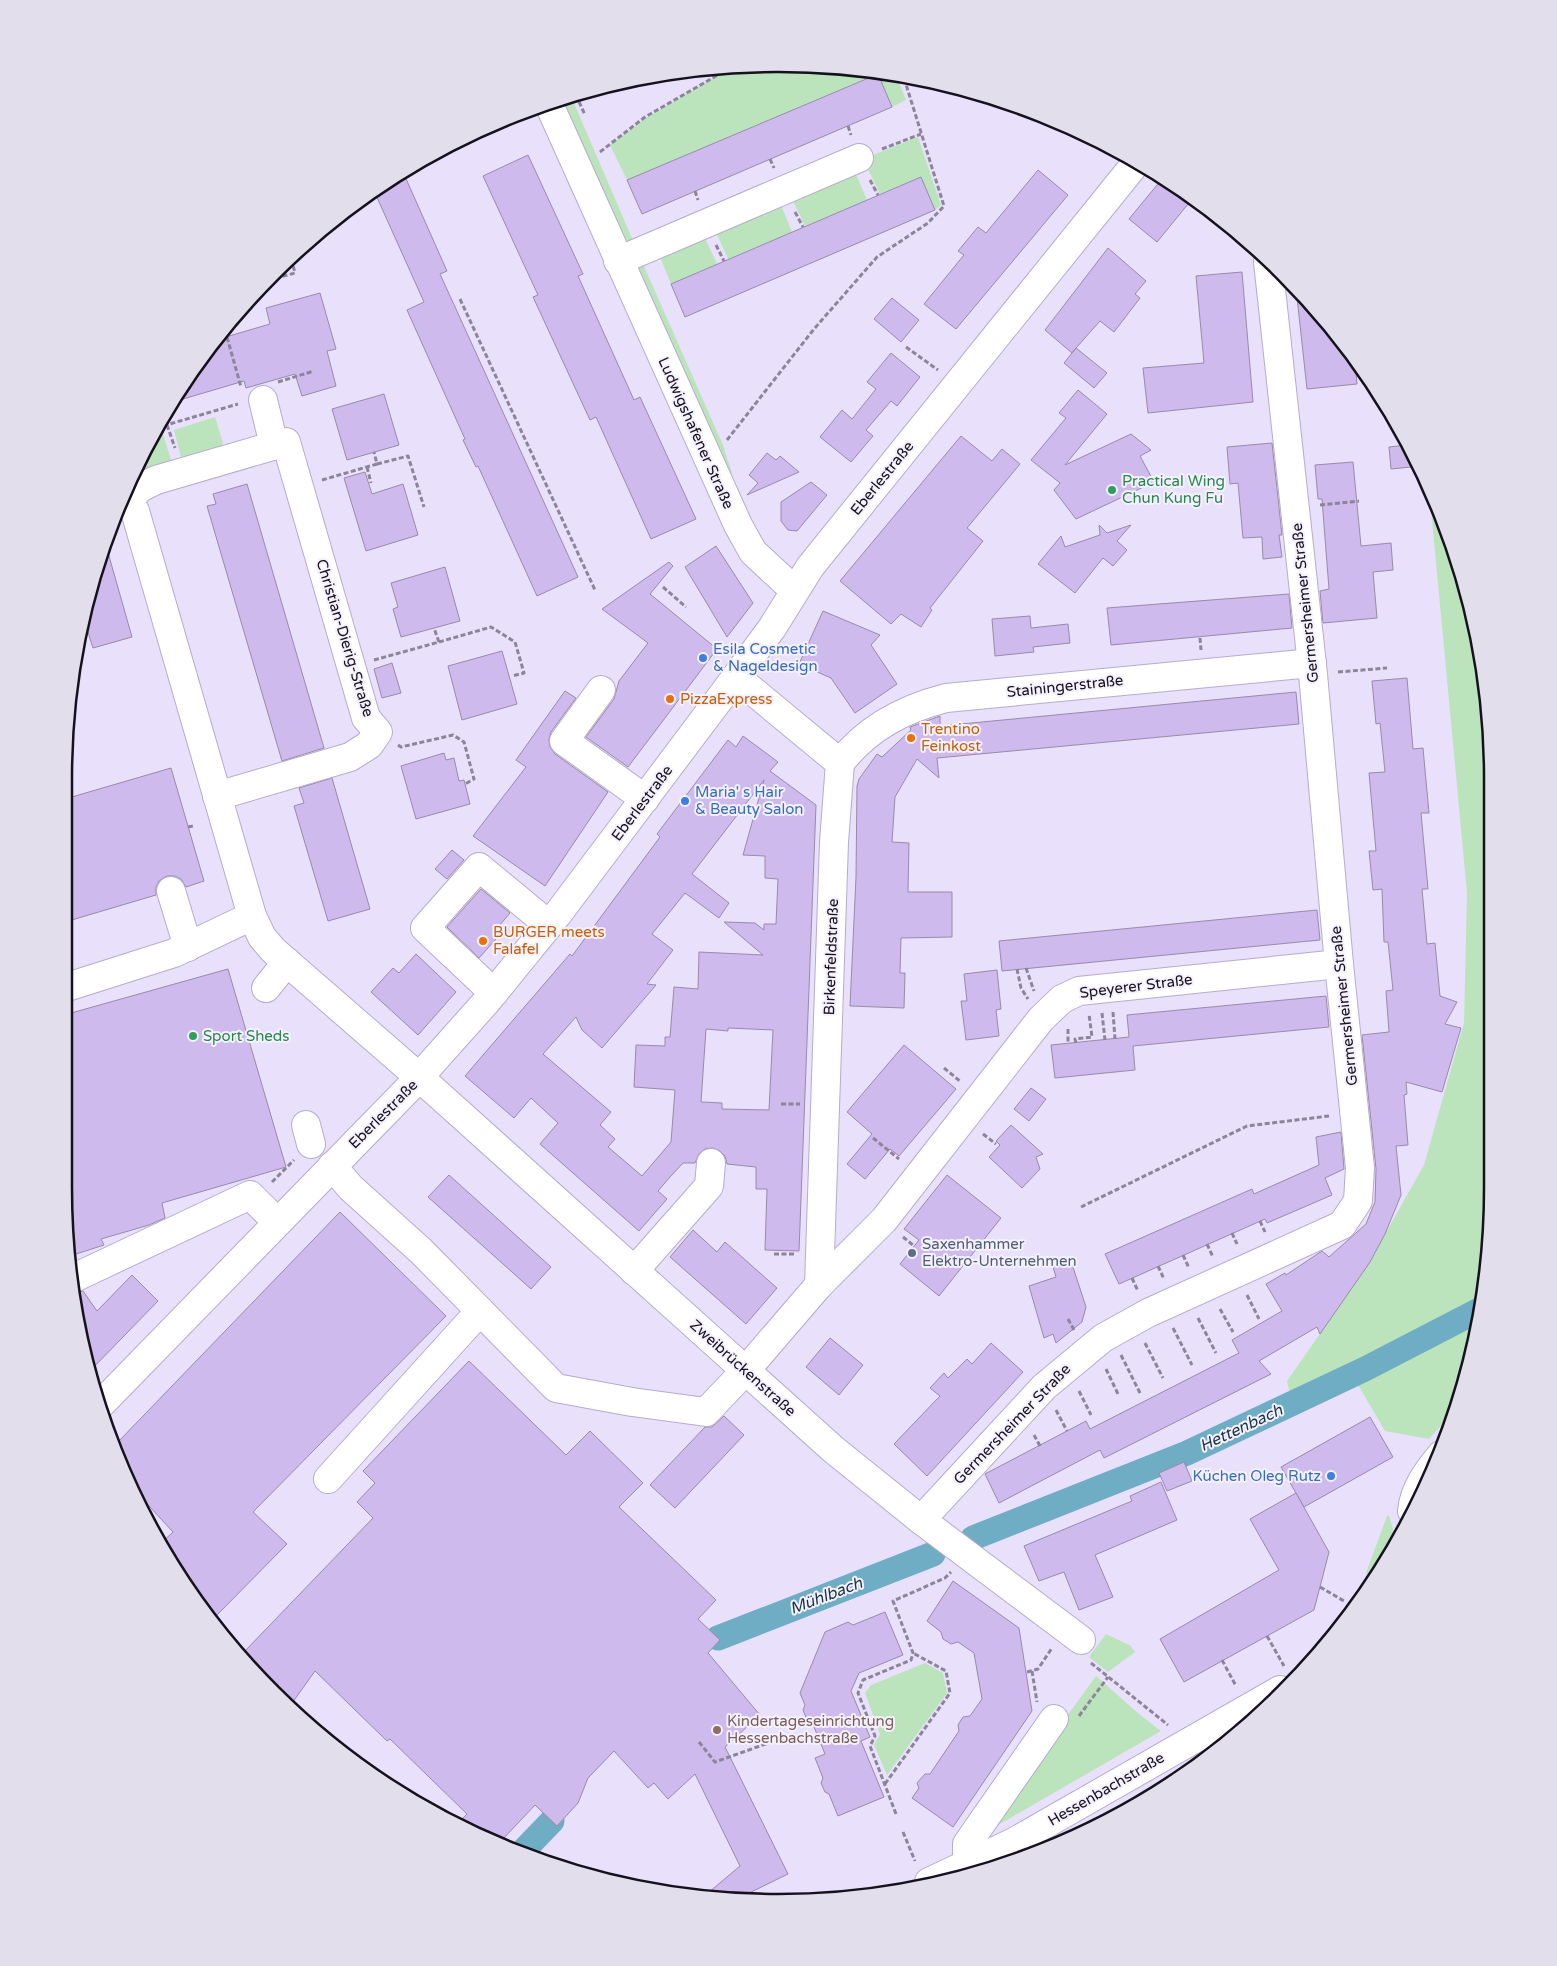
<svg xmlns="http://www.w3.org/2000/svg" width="1557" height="1966" viewBox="0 0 1557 1966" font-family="'Varela Round',sans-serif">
	<rect width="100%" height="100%" fill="#e9e0fc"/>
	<g fill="#bce4bc">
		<path d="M826,65l51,9 -250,106 -17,-35 36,-27 74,-44 16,-6z"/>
		<path d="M878,74l19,3 9,23 -14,7z"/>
		<path d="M571,96l63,147 -11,5 -66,-148z"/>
		<path d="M918,137l23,68 -6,5 -14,-33 -41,17 -17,-35z"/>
		<path d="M855,172l12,28 -62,26 -13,-27z"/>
		<path d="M781,205l11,27 -64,27 -12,-27z"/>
		<path d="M705,238l12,26 -46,20 -11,-27z"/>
		<path d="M643,264l80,181 9,28 -7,-4 -92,-202z"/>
		<path d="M215,417l8,26 -3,7 -38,11 -8,-31z"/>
		<path d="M162,431l10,32 -36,11 18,-41z"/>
		<path d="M1430,498l39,95 23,138 1,457 -13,139 -26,84 -25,28 -44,-8 -38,-65 -57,28 -3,-13 79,-113 58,-103 40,-142 3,-130z"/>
		<path d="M1389,1515l7,26 -23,44 -7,-12 21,-57z"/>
		<path d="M1106,1634l25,12 4,6 -27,20 -19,-15z"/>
		<path d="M925,1663l18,10 4,20 -60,82 -13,-30 6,-11 -15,-41 6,-8z"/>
		<path d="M1096,1676l43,38 22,17 -180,104z"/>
	</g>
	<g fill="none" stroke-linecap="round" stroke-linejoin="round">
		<g stroke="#6eadc3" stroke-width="25">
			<path d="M973,1538l214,-85 178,-84 116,-60"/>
			<path d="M718,1638l215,-84"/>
			<path d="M525,1849l27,-28"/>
		</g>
	</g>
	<g fill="#cebaec" stroke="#978aaa" fill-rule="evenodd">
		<path d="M878,74l14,33 -250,107 -15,-34z"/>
		<path d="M528,155l55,119 -5,2 56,124 6,-3 56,122 -45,20 -55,-122 -6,3 -57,-123 5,-2 -55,-119z"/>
		<path d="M1038,170l30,25 -112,134 -32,-25 40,-49 -6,-4 20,-24 8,6z"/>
		<path d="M403,172l44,99 -7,3 138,303 -41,19 -59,-130 -2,1 -13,-27 2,-1 -58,-129 17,-8 -49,-109z"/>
		<path d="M921,177l14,33 -250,107 -14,-33z"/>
		<path d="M1162,179l31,19 -36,44 -28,-23z"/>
		<path d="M1108,248l38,33 -11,13 5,4 -26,34 -14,-11 -24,27 31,25 -13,15 -30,-25 12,-15 -4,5 -27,-23z"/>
		<path d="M1242,272l11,130 -105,11 -5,-45 61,-5 -8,-87z"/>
		<path d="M1296,288l20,19 39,55 2,22 -50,5z"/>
		<path d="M320,293l16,56 -9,2 9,35 -34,10 -7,-22 -49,14 -2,-7 -71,21 46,-63 51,-15 -4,-16z"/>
		<path d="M892,298l27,22 -18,22 -27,-23z"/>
		<path d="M891,353l29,24 -23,29 -6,-5 -25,29 7,6 -22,26 -31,-25 22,-27 10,9 24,-30 -9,-7z"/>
		<path d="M1078,390l29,24 -42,51 66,-31 20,16 -11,6 14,26 -78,37 -22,-29 6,-7 -29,-23 35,-42 -7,-5z"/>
		<path d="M384,394l15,51 -52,15 -15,-51z"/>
		<path d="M961,436l31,25 10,-12 18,15 -53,64 16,13 -53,67 2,2 -11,17 -20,-13 -10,10 -51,-43z"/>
		<path d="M1272,443l10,92h-3l3,22 -19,2 -1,-22 -19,1 -5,-55 -8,1 -3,-37z"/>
		<path d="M1407,445l4,22 -20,2 -2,-22z"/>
		<path d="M767,453l9,7 4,-4 19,16 -52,23 11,-12 -9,-8z"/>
		<path d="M1353,462l8,84 30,-3 2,27 -20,2 4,46 -54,5 -3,-32 9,-2 -7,-90h-4l-3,-34z"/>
		<path d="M365,472l7,22 31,-10 15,51 -52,16 -22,-73z"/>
		<path d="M811,482l16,13 -30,36 -9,-1 -7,-9v-19z"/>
		<path d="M247,484l77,264 -42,13 -75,-255 9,-2 -3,-10z"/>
		<path d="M1099,525l8,8 24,-8 -14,16 10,9 -14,16 -10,-8 -28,35 -37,-29 23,-28 4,11 35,-12z"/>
		<path d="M105,542l27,95 -39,11 -7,-22z"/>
		<path d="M716,546l37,57 -26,34 -42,-70z"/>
		<path d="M669,562l4,4 -23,28 67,55 -89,118 -42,-30 28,-38 5,-18 29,-38 -46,-34z"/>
		<path d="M445,567l15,54 -59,16 -8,-28 5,-2 -7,-24z"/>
		<path d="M1289,594l3,34 -181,17 -4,-37z"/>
		<path d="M823,611l57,24 -9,10 26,39 -42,29 -24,-35 -32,-14z"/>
		<path d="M1030,616l1,12 37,-4 2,19 -37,4 1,5 -39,4 -3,-37z"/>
		<path d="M502,651l15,53 -55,16 -14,-54z"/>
		<path d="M392,663l9,30 -19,5 -8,-29z"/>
		<path d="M1407,678l6,71 10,-1 6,65h-8l7,76h-6l5,55 8,-1 5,53 17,6 -12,22 16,4 -19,64 -36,-10 1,12 -3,1 4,50 -12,1 5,49 -16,39 -15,28 -50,72 -3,-7 -58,34 12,13 -167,84 -4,-8 -101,53 -14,-29 101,-53 4,8 149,-76 -7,-13 50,-29 -16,-27 19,-11 1,2 36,-24 7,6 37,-33 9,-22 1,-33 -14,-134 27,-3 -3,-41 7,-1 -5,-48h-4l-2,-53 -9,1 -4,-39h7l-7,-78 16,-1 -5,-49 -4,1 -4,-43z"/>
		<path d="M565,691l11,7 -25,34 -2,7 1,8 5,7 53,38 -63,94 -72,-50 53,-69 -10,-7z"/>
		<path d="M1296,692l3,32 -362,34 2,20 -22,-19 -22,38 -3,45 17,1 -1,49h44v45l-51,1 -1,35h5l-1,35 -54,-2 6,-129 1,-91 2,-7 18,-25 5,3 29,-27 -1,-3 30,-11v10z"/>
		<path d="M743,736l35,26 -8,9 46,34 -17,446 -34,-1 2,-61h-11v-22l-29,-3 -2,-8 -5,-5 -7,-3 -8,1 -6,5 -4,9h-12l-13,14 -12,14 9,8 -28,32 -99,-87 18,-21 -27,-25 -17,20 -49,-42 105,-122 2,2 88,-119 -3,-3 71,-94 8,7zM764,780l-21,75 22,1v22l13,1 -2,45h-12v6l-9,-7 -31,-1 39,33 -64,-3 -1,37 -24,-2 -4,50h-5v9l-29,-1 -2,42 41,3 -4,52 -29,34 -34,-29 7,-8 -15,-14 11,-13 -68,-58 33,-37 6,13 20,18 54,-63 -9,-1 26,-34 -21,-16 33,-41 34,25 10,-15 -37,-29zM728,1028l45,2 -4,80 -47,-1v-6l-21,-1 5,-73 22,2z"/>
		<path d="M444,753l2,7 8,-2 5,23 5,-1 6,24 -54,15 -15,-53z"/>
		<path d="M171,768l33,113 -18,6 -5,-8 -6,-3h-8l-8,5 -3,6v8l-91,27v-123z"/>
		<path d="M332,778l38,131 -42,12 -34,-115 10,-3 -5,-15z"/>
		<path d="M452,850l12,10 -17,19 -12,-10z"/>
		<path d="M481,889l29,24 -11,13 5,4 -25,28 -32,-31z"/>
		<path d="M1317,910l3,30 -318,31 -3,-30z"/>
		<path d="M416,954l40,38 -38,43 -47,-43 22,-24 6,5z"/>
		<path d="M228,969l58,198 -124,36 3,15 -16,7 -48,14 3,6 -31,10 -9,-67v-173z"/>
		<path d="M997,970l4,39 -5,1 3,26 -33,4 -5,-39h6l-3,-27z"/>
		<path d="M1326,996l3,31 -196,19 2,24 -80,8 -4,-33 78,-8 -2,-22z"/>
		<path d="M904,1045l52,44 -57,67 -9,-7 -25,30 -18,-15 25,-30 -25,-22z"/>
		<path d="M1031,1088l15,11 -17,22 -15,-12z"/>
		<path d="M1011,1125l32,29 -7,3 4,12 -18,19 -33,-31 11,-12 -4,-4z"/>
		<path d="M1341,1132l3,37 -19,9 7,17 -65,28 -2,-4 -146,65 -14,-30 147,-65 2,5 65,-29 -3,-28z"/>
		<path d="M449,1175l102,92 -20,22 -103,-92z"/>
		<path d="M947,1175l54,43 -62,78 -39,-32 19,-24 -15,-11z"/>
		<path d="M340,1212l106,104 -193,196 34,32 -72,73 -56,-72 14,-13 -35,-38 -21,-51z"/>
		<path d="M693,1230l24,22 8,-10 52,46 -31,36 -76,-67z"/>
		<path d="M1071,1261l15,46 -4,15 -26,21 -3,-9 -9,4 -15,-52 27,-9 -3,-10z"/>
		<path d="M132,1275l26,26 -70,72 -10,-81 5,-1 14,20z"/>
		<path d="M830,1338l33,27 -24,30 -33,-28z"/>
		<path d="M991,1343l32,29 -96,104 -33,-32 46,-48 -10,-8 14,-15 4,5 19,-19 5,5z"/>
		<path d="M469,1361l97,94 24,-24 53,52 -24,24 97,93 -18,19 22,21 -12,13 52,62 -35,32 63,127 -47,23 -33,-4 32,-27 -45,-92 -27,25 -14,-16 -6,5 -34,-37 -26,27 -10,25 -21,23 -22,-21 -33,35 -43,-18 8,-8 -77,-75 -3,2 -72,-70 -25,35 -17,-13 -30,-40 130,-135 -16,-16 18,-19 -12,-12z"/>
		<path d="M724,1416l20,19 -69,73 -25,-23 55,-58h7z"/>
		<path d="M1370,1417l23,40 -89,50 -23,-40z"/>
		<path d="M1184,1462l8,19 -25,10 -8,-18z"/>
		<path d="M1161,1482l16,38 -82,35 18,42 -34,13 -15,-38 -25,9 -15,-35 108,-45 -2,-5z"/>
		<path d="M1296,1493l33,59 -15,58 -130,72 -24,-43 119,-69 -29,-51z"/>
		<path d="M953,1581l66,47 13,83 -79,116 -41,-29 7,-10 -2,-5 8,-9h5l29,-43 -1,-6 5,-8 7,-1 12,-17 -8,-46 -16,-11 -7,2 -8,-5 -2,-7 -14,-11z"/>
		<path d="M885,1612l18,43 -44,18 -8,18 19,46 -9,4 23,56 -46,19 -9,-22 -4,-2 -4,-9 2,-5 -8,-20 10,-4 -13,-32 -5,-2 -4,-10 2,-5 -5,-12 25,-61 23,-10 5,3z"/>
	</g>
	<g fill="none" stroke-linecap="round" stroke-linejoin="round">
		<defs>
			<g id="minor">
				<path d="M548,102l190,423 15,27 41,38"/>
				<path d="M618,261l241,-103"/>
				<path d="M263,400l11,45"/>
				<path d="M123,502h4l8,9 117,405 10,21 11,13 146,127 415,373 87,70 160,120"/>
				<path d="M127,502l13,-14 16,-8 130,-38 80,276 12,14 -9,13 -19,12 -133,39"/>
				<path d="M736,677l104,86 -6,79 -15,443"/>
				<path d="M601,690l-37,51 81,58"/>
				<path d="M840,763c27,-35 63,-54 106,-65l366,-35"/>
				<path d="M171,891l17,56"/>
				<path d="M64,988l110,-35 78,-37"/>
				<path d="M266,988l21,-26"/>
				<path d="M494,993l-69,-65 54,-61 70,58"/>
				<path d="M306,1125l5,19"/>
				<path d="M332,1166l19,22 70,63 135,137 76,14 74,10 40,-42 73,-85 65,-65 157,-201 21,-20 17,-8 260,-27"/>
				<path d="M634,1271l75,-85 2,-23"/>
				<path d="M76,1277l174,-82 27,27"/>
				<path d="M101,1404l311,-319 75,-84 70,-86 167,-222 48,-65 38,-61 326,-404"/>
				<path d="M328,1479l152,-168"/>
				<path d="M1412,1511c2,-22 15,-39 29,-56"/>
				<path d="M921,1520l123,-133 59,-49 45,-25 194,-88 16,-24 2,-33 -21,-204 -26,-290 -45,-412"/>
				<path d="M967,1865v-21l87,-125"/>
				<path d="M929,1882l85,-40 266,-152"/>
			</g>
		</defs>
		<use href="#minor" stroke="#b7abcc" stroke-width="30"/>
		<g stroke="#8c859a" stroke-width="3" stroke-dasharray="5 2.5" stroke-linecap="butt">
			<path d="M576,95l9,20"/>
			<path d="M848,126l3,9"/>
			<path d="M882,149l39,-15"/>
			<path d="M600,152l45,-35 85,-49"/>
			<path d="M770,159l4,9"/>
			<path d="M870,180l8,15"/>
			<path d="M695,191l3,9"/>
			<path d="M795,212l8,15"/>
			<path d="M716,245l8,16"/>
			<path d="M268,280l27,-7 -4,-15"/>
			<path d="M460,299l135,291"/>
			<path d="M225,330l16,57"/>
			<path d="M906,347l32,23"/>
			<path d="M278,382l36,-11"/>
			<path d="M167,425l8,23"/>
			<path d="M156,428l82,-24"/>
			<path d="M727,440l87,-111 63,-72 51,-34 16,-17 -40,-128"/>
			<path d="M377,464l31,-8 16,51"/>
			<path d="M367,467l4,16"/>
			<path d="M322,480l55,-16 -3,-12"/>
			<path d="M1320,505l39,-4"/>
			<path d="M663,587l23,20"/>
			<path d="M1200,638l1,12"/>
			<path d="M439,642l52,-15 24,15 9,31 -12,3"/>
			<path d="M374,660l65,-18 -5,-14"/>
			<path d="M1338,672l49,-4"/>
			<path d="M398,745l3,2 52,-12 11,7 10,37 -9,5"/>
			<path d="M188,827l5,-1"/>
			<path d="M1026,968l8,23"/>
			<path d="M1017,969l4,19 7,11"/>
			<path d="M1113,1012l2,27"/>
			<path d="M1102,1013l3,27"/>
			<path d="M1068,1029v14"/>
			<path d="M1076,1043l-1,-4 17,-2 -3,-23"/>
			<path d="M944,1068l17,14"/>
			<path d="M781,1104h19"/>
			<path d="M983,1134l13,10"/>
			<path d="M873,1138l26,21"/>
			<path d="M272,1182l22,-22"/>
			<path d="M1081,1207l166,-81 82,-10"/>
			<path d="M1260,1221l5,11"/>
			<path d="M1232,1233l5,11"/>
			<path d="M903,1237l11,9"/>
			<path d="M1207,1244l6,13"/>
			<path d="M774,1254h22"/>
			<path d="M1183,1255l6,13"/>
			<path d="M1158,1266l6,13"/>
			<path d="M1132,1278l6,13"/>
			<path d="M1247,1295l12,24"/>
			<path d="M1220,1309l13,23"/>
			<path d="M1198,1318l18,35"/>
			<path d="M1068,1319l6,11"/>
			<path d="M1173,1328l19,37"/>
			<path d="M1145,1343l18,35"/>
			<path d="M1121,1355l19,38"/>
			<path d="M1106,1369l13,27"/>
			<path d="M1079,1391l12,24"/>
			<path d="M1056,1410l11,21"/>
			<path d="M1034,1435l6,11"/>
			<path d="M1320,1587l24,14"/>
			<path d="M1267,1636l17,30"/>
			<path d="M1222,1660l14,26"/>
			<path d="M1091,1663l77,62"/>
			<path d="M1032,1671l5,31"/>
			<path d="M1027,1672l11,-3 14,-21"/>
			<path d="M1079,1716l29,-39"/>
			<path d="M699,1742l16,20 59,-21"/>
			<path d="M885,1784l65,-91 -4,-22 -33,-18"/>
			<path d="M896,1814l-26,-68 5,-10 -17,-43 5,-13 48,-20 2,-7 -20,-52 52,-23 6,-6"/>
			<path d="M903,1832l12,29"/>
		</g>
		<use href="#minor" stroke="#fff" stroke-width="28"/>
	</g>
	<g fill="#2e9e5b" stroke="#f5f0fe" stroke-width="2">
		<circle cx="1112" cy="490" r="5"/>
		<circle cx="193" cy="1036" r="5"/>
	</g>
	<g fill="#3f7fe0" stroke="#f5f0fe" stroke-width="2">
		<circle cx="703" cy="658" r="5"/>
		<circle cx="685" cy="801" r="5"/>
		<circle cx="1331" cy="1476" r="5"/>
	</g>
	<g fill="#e8710a" stroke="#f5f0fe" stroke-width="2">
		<circle cx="670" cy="699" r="5"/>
		<circle cx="911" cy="738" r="5"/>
		<circle cx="483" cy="941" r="5"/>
	</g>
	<circle fill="#5c6f8a" stroke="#f5f0fe" stroke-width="2" cx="912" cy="1253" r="5"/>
	<circle fill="#8d6e63" stroke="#f5f0fe" stroke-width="2" cx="717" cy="1730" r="5"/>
	<g text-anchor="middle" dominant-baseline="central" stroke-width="4" stroke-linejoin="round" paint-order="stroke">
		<g font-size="15" fill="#15111d" stroke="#f5f0fe">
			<text transform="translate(696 433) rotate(66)">Ludwigshafener Straße</text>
			<text transform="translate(882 478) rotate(-51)">Eberlestraße</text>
			<text transform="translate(1305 603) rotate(-96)">Germersheimer Straße</text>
			<text transform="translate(345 638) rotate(73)">Christian-Dierig-Straße</text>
			<text transform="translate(1065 686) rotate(-6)">Stainingerstraße</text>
			<text transform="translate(642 803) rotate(-53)">Eberlestraße</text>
			<text transform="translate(831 957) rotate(-88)">Birkenfeldstraße</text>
			<text transform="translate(1136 986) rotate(-7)">Speyerer Straße</text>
			<text transform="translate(1344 1006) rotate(-96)">Germersheimer Straße</text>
			<text transform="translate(383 1114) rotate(-45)">Eberlestraße</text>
			<text transform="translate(743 1368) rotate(42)">Zweibrückenstraße</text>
			<text transform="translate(1012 1424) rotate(-46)">Germersheimer Straße</text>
			<text transform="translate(1106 1789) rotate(-30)">Hessenbachstraße</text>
		</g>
		<g font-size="15" fill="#27864d" stroke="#f5f0fe" text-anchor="start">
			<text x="1122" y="481">Practical Wing<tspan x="1122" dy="17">Chun Kung Fu</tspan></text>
			<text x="203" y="1036">Sport Sheds</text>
		</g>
		<g font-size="15" fill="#366cbe" stroke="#f5f0fe" text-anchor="start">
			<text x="713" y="649">Esila Cosmetic<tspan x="713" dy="17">&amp; Nageldesign</tspan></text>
			<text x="695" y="792">Maria' s Hair<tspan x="695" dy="17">&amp; Beauty Salon</tspan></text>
			<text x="1321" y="1476" text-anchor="end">Küchen Oleg Rutz</text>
		</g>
		<g font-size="15" fill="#c56008" stroke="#f5f0fe" text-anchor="start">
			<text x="680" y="699">PizzaExpress</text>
			<text x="921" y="729">Trentino<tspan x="921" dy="17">Feinkost</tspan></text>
			<text x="493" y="932">BURGER meets<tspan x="493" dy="17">Falafel</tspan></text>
		</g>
		<g font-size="15" fill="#4e5e75" stroke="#f5f0fe" text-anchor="start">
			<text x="922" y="1244">Saxenhammer<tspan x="922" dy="17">Elektro-Unternehmen</tspan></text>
		</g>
		<g font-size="15" fill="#785e54" stroke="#f5f0fe" text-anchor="start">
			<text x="727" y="1721">Kindertageseinrichtung<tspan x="727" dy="17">Hessenbachstraße</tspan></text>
		</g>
		<g font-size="16" font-style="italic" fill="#15343f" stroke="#f5f0fe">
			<text transform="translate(1241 1428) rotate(-25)">Hettenbach</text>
			<text transform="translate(826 1596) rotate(-21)">Mühlbach</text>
		</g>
	</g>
	<path d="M0 0H1557V1966H0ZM778 72H778A706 706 0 0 1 1484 778V1188A706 706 0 0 1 778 1894H778A706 706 0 0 1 72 1188V778A706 706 0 0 1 778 72Z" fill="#e3deec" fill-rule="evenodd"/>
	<path fill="none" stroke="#15111d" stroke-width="2.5" d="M778 72H778A706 706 0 0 1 1484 778V1188A706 706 0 0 1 778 1894H778A706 706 0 0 1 72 1188V778A706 706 0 0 1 778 72Z"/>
</svg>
